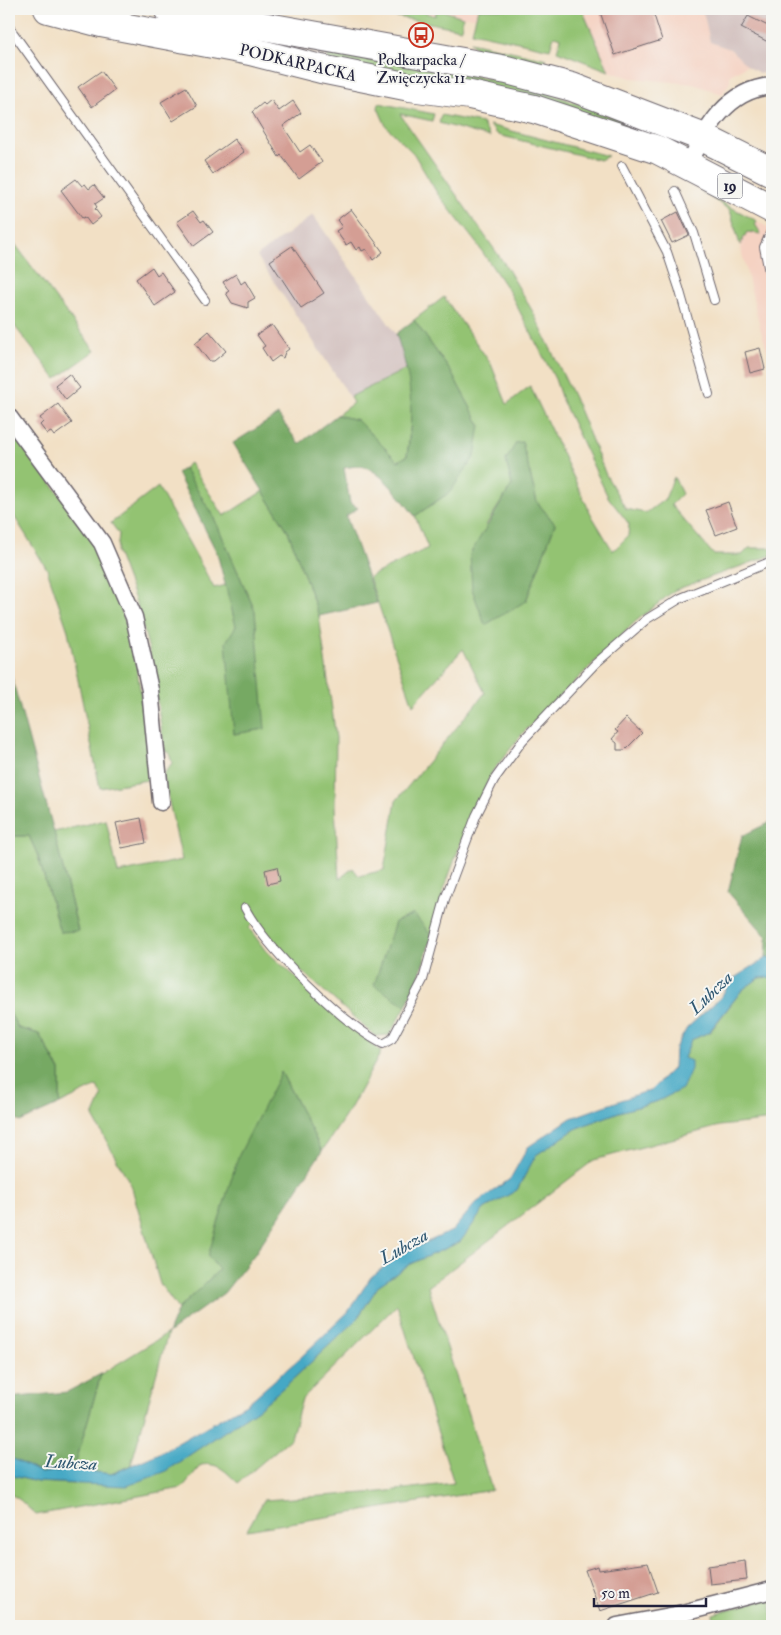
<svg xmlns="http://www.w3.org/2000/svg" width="781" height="1635" viewBox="0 0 781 1635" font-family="'IM FELL Double Pica',serif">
	<rect width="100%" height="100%" fill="#f6f6f2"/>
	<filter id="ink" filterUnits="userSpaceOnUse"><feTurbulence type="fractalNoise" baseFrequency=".02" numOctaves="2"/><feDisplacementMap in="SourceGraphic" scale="10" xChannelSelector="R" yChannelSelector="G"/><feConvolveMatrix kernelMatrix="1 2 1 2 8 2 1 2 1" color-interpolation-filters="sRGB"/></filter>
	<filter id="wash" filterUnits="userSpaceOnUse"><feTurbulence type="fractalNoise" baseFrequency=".0096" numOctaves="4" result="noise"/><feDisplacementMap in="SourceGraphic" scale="20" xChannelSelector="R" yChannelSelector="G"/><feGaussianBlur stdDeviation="1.12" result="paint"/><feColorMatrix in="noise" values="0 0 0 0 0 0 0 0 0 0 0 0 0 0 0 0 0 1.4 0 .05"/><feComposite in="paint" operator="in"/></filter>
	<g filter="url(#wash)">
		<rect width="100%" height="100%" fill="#f2e0c5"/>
		<g fill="#f5d2c2">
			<path d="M415,9h63l-3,8h-12l-19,-6 -8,5z"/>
			<path d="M582,9h118l4,6 6,27 20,7 18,16 -18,10v7l-8,12 -29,-10 -62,-6 -22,-7z"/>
			<path d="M757,221l15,9v135l-11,-34 -21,-86 7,-13h14l-5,-6z"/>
		</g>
		<g fill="#d1bfbd">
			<path d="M700,9h72v65l-13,-1 -10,-6 -19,-18 -20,-7 -6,-27z"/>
			<path d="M313,215l83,119 12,34 -58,29 -93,-141z"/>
		</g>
		<g fill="#93c372" stroke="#5a7256" fill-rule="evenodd">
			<path d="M304,9h111l20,7 1,-5h8l19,6 -2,12 -84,-16h-49z"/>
			<path d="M478,9h104l27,62 -52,-20 4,-13 -7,-2 -4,13 -78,-17z"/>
			<path d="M470,42l77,17 -9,4 -63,-14z"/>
			<path d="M329,47l207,41 140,53 -2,3 -347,-82z"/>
			<path d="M379,103l55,11 -2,7 -32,-7 106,152 27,46 44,92 29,71 20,34 20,4 19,-14 9,-22 8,17 -11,11 43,50h28l7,-7h23v7l-97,35 -40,32 -112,111 -31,39 -26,57 -22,60 -12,47 -26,70 -17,29 -14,1 -93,-82 -26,-33 -7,7 16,22 116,102 -31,57 -28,42 -41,-79 -62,198 -41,39 -18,-25 -29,-99 -38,-68 9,-21 -5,-10 -37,18v-34l-21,-36 -21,-6 -9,-17v-175h20l9,20 22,76 18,-2 -24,-98 52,-12 12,53 64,-13 -19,-85 9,-12 -3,-10 -4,-2 -16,-101 -12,-45 -20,-53 2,-18 -8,-11 47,-36 56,101 12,-3 10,41 -2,108 30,-5 -9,-118 -41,-93 -30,-50 6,-5 34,53 39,-25 25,40 31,85 17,122 -1,68 4,73 14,-11 6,8 25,-6 12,-69 89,-108 -22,-44 -50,56 -44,-128 59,-29 -13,-32 35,-24 30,-67 -29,-53 -37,-52 30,-23 47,67 16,40 23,-18 62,130 21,35 15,-15 1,-12 -21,-27 -46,-97 -7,-21 -45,-86 -33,-49 -40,-51 -23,-39 -28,-28 -8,-18zM522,442l15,60 18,22 -29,77 -40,-76 26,-40 -6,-25z"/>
			<path d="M441,115l41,8 8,14 -51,-14z"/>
			<path d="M489,125l119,31 -8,4 -102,-25z"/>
			<path d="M702,192l55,29 -2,3 6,10 -14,-2 -7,13 -10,-35z"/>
			<path d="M9,236l86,115 -39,28 -47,-60z"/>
			<path d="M408,368l4,45 -5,43 -9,5 -41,-41 -20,-5 16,-12 -3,-6z"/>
			<path d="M9,428l83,109 41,104 20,138 -53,9 -32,-157 -21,-62 -38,-61z"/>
			<path d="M772,977v143l-52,6 -126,34 -166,127 64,203 -245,40 17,-30 116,-8 74,-9 -57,-178 -95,94 -11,39 -53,45c-12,-11 -19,-21 -37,-18l-19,23 -146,27 -16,-15 -11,-7v-18l28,7 36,2 91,-12 94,-63 34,-29 65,-61 22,-34 31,-21 50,-22 24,-33 33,-19 19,-35 41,-27 42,-16 39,-11 26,-43 7,-18 19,-8 32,-42 17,-12z"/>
			<path d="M168,1333l-37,132 -20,9 -37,-5 27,-95z"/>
			<path d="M772,1597v29h-56l-3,-12z"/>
		</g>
		<g fill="#76a964" stroke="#4c6650">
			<path d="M414,320l37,52 29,53 -5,31 -25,36 -35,24c-12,-15 -35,-48 -55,-50 -5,0 -11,1 -16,2l6,35 8,5 -12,8 31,87 -58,13 -31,-85 -55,-88 45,-28 21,29 38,-29 20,5 41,41 9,-5c7,-48 5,-76 -11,-122z"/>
			<path d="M522,442l15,60 18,22 -29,77 -41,24 -13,-36 -2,-35 42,-69 -6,-25 10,-17z"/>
			<path d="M184,468l30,50 41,93 10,118 -31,5 -8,-92 10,-16 -19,-73 -40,-80z"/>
			<path d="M9,667l45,165 24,99 -18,1 -22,-76 -9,-20h-20z"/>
			<path d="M772,821v138l-6,-1 1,-21 -39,-45 14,-56z"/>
			<path d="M414,914l18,22 -14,44 -12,26 -32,-21 21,-63z"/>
			<path d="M9,1011l9,17 21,6 21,37v33l-40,18 -11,-8z"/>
			<path d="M281,1072l41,79 -68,104 -30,38 -56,40 10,-24 41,-39 -11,-14 30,-99z"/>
			<path d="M101,1374l-27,95 -33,4 -32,-16v-59l58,-6z"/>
		</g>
		<path fill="#45a8c5" stroke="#346580" d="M766,958l6,1v18l-13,1 -17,12 -33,42 -18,8 -7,18 7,3v8l-9,20 -24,12 -39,11 -42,16 -41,27 -19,35 -33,19 -24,33 -50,22 -31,21 -22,34 -65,61 -34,29 -94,63 -37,14 -90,-4 -28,-7v-18l32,16 33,-4 37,5 51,-22 35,-20 51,-29 53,-46 47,-45 23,-35 31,-24 50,-22 24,-28 34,-24 18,-32 43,-29 81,-29 22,-22 1,-18 12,-21 34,-31 10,-17z"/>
		<g id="blocks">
			<g fill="#d49e94">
				<path d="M599,9h53l10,31 -47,15z"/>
				<path d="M748,16l24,12v16l-31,-16z"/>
				<path d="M101,71l14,19 -23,17 -14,-20z"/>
				<path d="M186,87l11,19 -24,15 -12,-19z"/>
				<path d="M271,100l8,11 14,-10 8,12 -18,13 17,26 10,-7 12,17 -23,17 -18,-24 -2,2 -27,-45 11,-9 2,2z"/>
				<path d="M234,139l10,13 -31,22 -9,-13z"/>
				<path d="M76,179l6,7 3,-2 4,5 5,-4 10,13 -9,6 2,3 -2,2 6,8 -10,8 -6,-8 -3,1 -21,-28z"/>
				<path d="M351,209l32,43 -10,8 -7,-11 -4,2 -2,-4 -4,3 -5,-8 -5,3 -10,-14 6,-4 -5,-7z"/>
				<path d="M193,211l8,11 3,-2 9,12 -19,14 -17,-24z"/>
				<path d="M678,212l11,23 -17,8 -11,-22z"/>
				<path d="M292,246l32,47 -23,15 -31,-47z"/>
				<path d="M152,267l5,8 4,-3 14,20 -20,14 -19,-27z"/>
				<path d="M236,274l5,10 4,-3 3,5 7,12 -7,4v6l-16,-5 -6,-10 3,-2 -6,-9z"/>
				<path d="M272,325l17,24 -4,3 -2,6 -4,-2 -8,6 -9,-14 3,-2 -8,-11z"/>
				<path d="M209,331l17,20 -12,10h-5l-14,-18z"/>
				<path d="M760,348l5,21 -15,4 -5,-21z"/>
				<path d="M69,374l11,14 -14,12 -11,-15z"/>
				<path d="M58,404l14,19 -18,13 -3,-4 -4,2 -7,-9 3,-3 -3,-4z"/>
				<path d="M728,502l9,25 -21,8 -10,-25z"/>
				<path d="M626,718l16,15 -17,17h-8v-7l-5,-4 6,-7 -3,-2z"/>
				<path d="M141,818l5,25 -24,5 -6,-25z"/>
				<path d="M277,867l3,14 -12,3 -3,-14z"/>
				<path d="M745,1561l2,19 -37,4 -2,-18z"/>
				<path d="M648,1563l10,29 -58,19 -15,-41 13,-4 1,4z"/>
			</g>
		</g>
	</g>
	<g filter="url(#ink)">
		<use href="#blocks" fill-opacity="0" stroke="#6b646b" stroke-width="1"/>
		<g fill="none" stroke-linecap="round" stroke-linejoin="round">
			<defs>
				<g id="service">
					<path d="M9,27l196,273"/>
					<path d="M622,166l45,86 12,36 30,106"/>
					<path d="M675,191l19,42 20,67"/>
					<path d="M772,229l-8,18 8,40"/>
					<path d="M245,908c21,40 98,116 138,136l9,-5 31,-59 22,-81 31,-83 18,-36 29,-40 72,-76 52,-45 34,-21 91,-37"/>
				</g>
				<g id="minor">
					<path d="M689,164c17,-36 39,-75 83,-78"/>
					<path d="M9,417l93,126 32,74 16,73 11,112"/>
					<path d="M617,1626l58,-11 97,-25"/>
				</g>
				<g id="trunk">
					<path d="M48,9l53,14 149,28 71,18 89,18 60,8 64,14 124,41 114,59"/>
					<path d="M168,9l339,61 65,17 130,50 70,35"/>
				</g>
			</defs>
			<use href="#service" stroke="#6b646b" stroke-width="10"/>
			<use href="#minor" stroke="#6b646b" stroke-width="19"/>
			<use href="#trunk" stroke="#6b646b" stroke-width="30"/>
			<use href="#service" stroke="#fff" stroke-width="8"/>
			<use href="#minor" stroke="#fff" stroke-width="16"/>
			<use href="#trunk" stroke="#fff" stroke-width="28"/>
		</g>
	</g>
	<defs>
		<symbol id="bus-ring" viewBox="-11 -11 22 22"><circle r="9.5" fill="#f6f6f2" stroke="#c8321e" stroke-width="1.5"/><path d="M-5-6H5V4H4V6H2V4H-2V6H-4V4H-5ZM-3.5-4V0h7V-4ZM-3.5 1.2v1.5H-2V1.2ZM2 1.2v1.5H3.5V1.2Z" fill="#c8321e"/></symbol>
	</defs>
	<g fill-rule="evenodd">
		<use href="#bus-ring" x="407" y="21" width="28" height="28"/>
	</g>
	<g text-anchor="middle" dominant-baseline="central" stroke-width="4" stroke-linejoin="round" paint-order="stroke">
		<rect fill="#f6f6f2" stroke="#626272" stroke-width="1" x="717.5" y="173.5" width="25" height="25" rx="4"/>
		<g font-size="15" font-weight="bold" fill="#22223b">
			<text x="730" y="186">19</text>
		</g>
		<g font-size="16" fill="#22223b" stroke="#f6f6f2">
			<text x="421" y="60">Podkarpacka /<tspan x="421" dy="18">Zwięczycka 11</tspan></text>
		</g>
		<g font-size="16" fill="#22223b" stroke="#f6f6f2">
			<text transform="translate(298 63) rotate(13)">PODKARPACKA</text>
		</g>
		<g font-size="18" font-style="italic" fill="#305872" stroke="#f6f6f2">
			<text transform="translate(711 993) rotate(-44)">Lubcza</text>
			<text transform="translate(404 1247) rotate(-30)">Lubcza</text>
			<text transform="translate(71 1463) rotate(3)">Lubcza</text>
		</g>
	</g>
	<rect width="781" height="1635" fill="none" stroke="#f6f6f2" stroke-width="30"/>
	<path d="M594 1598v8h112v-8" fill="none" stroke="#22223b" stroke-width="2.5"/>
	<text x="601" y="1598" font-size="15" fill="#22223b" stroke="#f6f6f2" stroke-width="4" paint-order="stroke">50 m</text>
</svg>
